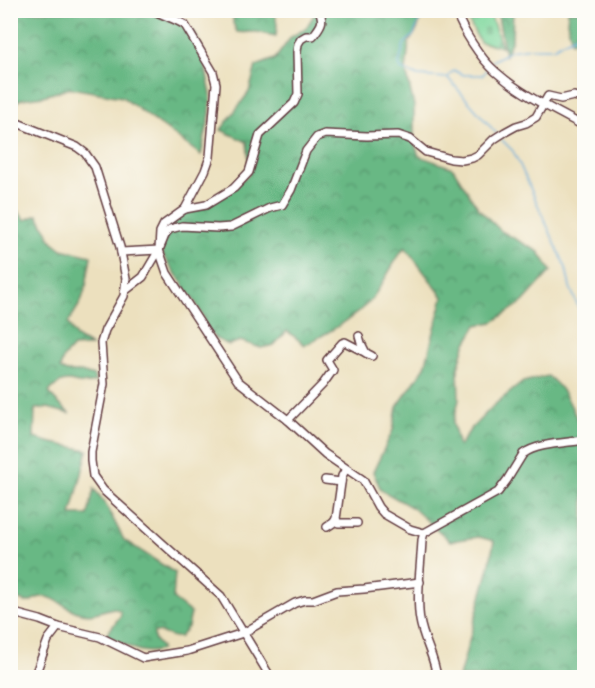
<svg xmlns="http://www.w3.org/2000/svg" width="595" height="688" viewBox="0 0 595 688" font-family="Kalam,sans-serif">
	<defs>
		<pattern id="forest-crowns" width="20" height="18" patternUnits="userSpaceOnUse" patternTransform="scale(1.5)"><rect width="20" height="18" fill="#67b884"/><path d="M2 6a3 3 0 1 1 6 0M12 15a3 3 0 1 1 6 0" fill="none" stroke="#57956c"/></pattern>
		<pattern id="cemetery-stones" width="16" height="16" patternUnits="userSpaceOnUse" patternTransform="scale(1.5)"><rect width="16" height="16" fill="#7fd79d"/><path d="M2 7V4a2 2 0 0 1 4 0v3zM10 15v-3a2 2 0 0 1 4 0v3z" fill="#6fb887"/></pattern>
	</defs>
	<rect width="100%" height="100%" fill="#fdfcf7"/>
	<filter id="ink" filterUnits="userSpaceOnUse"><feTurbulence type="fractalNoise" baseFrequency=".0167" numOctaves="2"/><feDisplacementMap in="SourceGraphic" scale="12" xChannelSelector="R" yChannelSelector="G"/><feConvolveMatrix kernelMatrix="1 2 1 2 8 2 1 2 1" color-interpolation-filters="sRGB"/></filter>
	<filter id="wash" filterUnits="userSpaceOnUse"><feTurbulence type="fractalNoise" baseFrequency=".008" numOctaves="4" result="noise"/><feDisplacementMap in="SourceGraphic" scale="24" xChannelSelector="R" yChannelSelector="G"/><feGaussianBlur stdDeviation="1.35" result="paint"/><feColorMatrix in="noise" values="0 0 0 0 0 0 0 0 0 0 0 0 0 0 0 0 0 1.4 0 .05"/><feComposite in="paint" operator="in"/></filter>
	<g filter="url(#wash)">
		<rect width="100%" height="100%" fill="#ece0be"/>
		<g fill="url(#forest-crowns)" stroke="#586c58" stroke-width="1.5">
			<path d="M233,10l42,1 2,15 -1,10c-8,0 -15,-5 -22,-4 -6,0 -10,1 -17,0l-4,-9z"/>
			<path d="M11,11h186l-6,2 -20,5 24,15 7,16 9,46 -1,19 -9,41 -79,-58 -51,-9 -28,8 -21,3 -11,5z"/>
			<path d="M316,11h109l-5,9 -3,10 -8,12 -3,29 8,35v36l5,14 34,12 25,40 23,23 38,21 12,19 -28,31 -30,20 -16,3 -12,20 -7,23 1,32 -6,23 6,24 11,-17 24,-25 29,-23 25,-6c17,13 22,28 31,47l5,1v253h-125l30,-109 5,-27 -15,-4 -29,4 -37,-33 -32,-18 -8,-18 20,-42 4,-23 28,-40 18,-70 -38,-50c-13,16 -21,37 -35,54 -18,19 -43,32 -65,44l-18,-14 -13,14 -13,3 -21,-7 -11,4 -13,-6 -12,-15 -1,-7 -7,-14 -34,-49 -1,-16 4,-11 22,-16 18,-4 45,-33 -3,-32 -26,-12 28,-38 7,-26 19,-7 16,-22 15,-9 10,-16z"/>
			<path d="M497,11h16l-1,29 -7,15z"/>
			<path d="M568,11h16v26l-12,5 -5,-20z"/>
			<path d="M10,202l15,18 13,-5 14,26 10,8 29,7 -5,30 -5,16 -13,21 8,14 15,9 -18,1 -10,11 -3,11 7,3h14l13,4 1,6c-22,7 -26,-12 -46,10l5,7 16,15 -22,-6 -13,1 -1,29 18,5 36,7 -17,65h17l6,-26 11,14 19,37 51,33 -2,26 18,14 -3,14 -8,10c-10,2 -16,-6 -26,-5v7l7,8v3c-21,7 -36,-7 -55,-15l15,-20 -1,-4 -6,-3c-12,2 -20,8 -33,5 -19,-4 -30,-26 -51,-11h-6l-13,-6z"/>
		</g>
		<path fill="url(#cemetery-stones)" stroke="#647b64" stroke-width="1.5" d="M463,11h26l13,36 -22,-5z"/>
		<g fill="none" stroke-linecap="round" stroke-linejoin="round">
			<g stroke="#63a8d8" stroke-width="1.5">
				<path d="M424,10l-11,26 -9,8 -5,20 2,5 17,7 30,2 48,55"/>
				<path d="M492,61l18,-10 21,-3h22l10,-6 21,-10"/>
				<path d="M448,77l4,-5 3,-1 9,4h19l4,-6"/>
				<path d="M502,140l11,11 7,14 46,103 4,19 12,29"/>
			</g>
		</g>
	</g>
	<g filter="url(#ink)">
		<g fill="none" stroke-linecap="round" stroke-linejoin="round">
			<defs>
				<g id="street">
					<path d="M153,10c11,6 23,9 32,15l28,47 3,12 -6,73 -5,14 -20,38"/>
					<path d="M319,10c6,13 1,16 -6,26h-7l-5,3 -3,5 -1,8 1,42 -4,9 -34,32 -11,37 -15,16 -28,17 -21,4 -21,15 -4,8 -1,18 8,23 71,108 50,39 37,34 38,26 15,27 6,7 26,15 14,4"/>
					<path d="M455,10c8,21 25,48 41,62 26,23 58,38 88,54"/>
					<path d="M10,120l67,27 8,6 10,14 25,80 6,32 -2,17 -19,34 -4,13 3,41 -13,68v9l2,15 10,14 118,106 50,82"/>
					<path d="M121,252l38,-2"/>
					<path d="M125,291l18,-14 16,-27 7,-17 4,-4 12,-3 36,2 13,-1 39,-19 12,-3 9,-15 15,-39 11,-14 8,-3 42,2 31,-1 12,4 16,13 25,7 11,1 10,-2 6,-3 16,-16 11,-7 11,-6 10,-3 10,-6 12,-21 13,3 13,-3 10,3"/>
					<path d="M584,330c-3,10 -4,18 0,28"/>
					<path d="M359,336l2,7 5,10"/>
					<path d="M288,420l35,-36 10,-14 -6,-10 15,-17 3,-1 27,14"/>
					<path d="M325,480l16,2"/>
					<path d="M336,519l2,4h19"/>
					<path d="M327,527l6,-4 3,-4 6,-43 4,-7"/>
					<path d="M10,612l30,8 18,7 42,10 43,21 44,-7 56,-18 52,-30 10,-3h8l24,-9 27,-2 56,-7"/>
					<path d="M34,678l14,-38 10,-13"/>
					<path d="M437,678c-2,-21 -14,-38 -17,-58 -4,-23 1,-56 2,-80l2,-7 74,-41 9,-12 16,-26c14,-11 44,-11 61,-14"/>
				</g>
			</defs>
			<use href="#street" stroke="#623c41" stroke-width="10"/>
			<use href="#street" stroke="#fff" stroke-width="7"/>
		</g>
	</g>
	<rect width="595" height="688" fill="none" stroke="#fdfcf7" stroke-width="36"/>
</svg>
